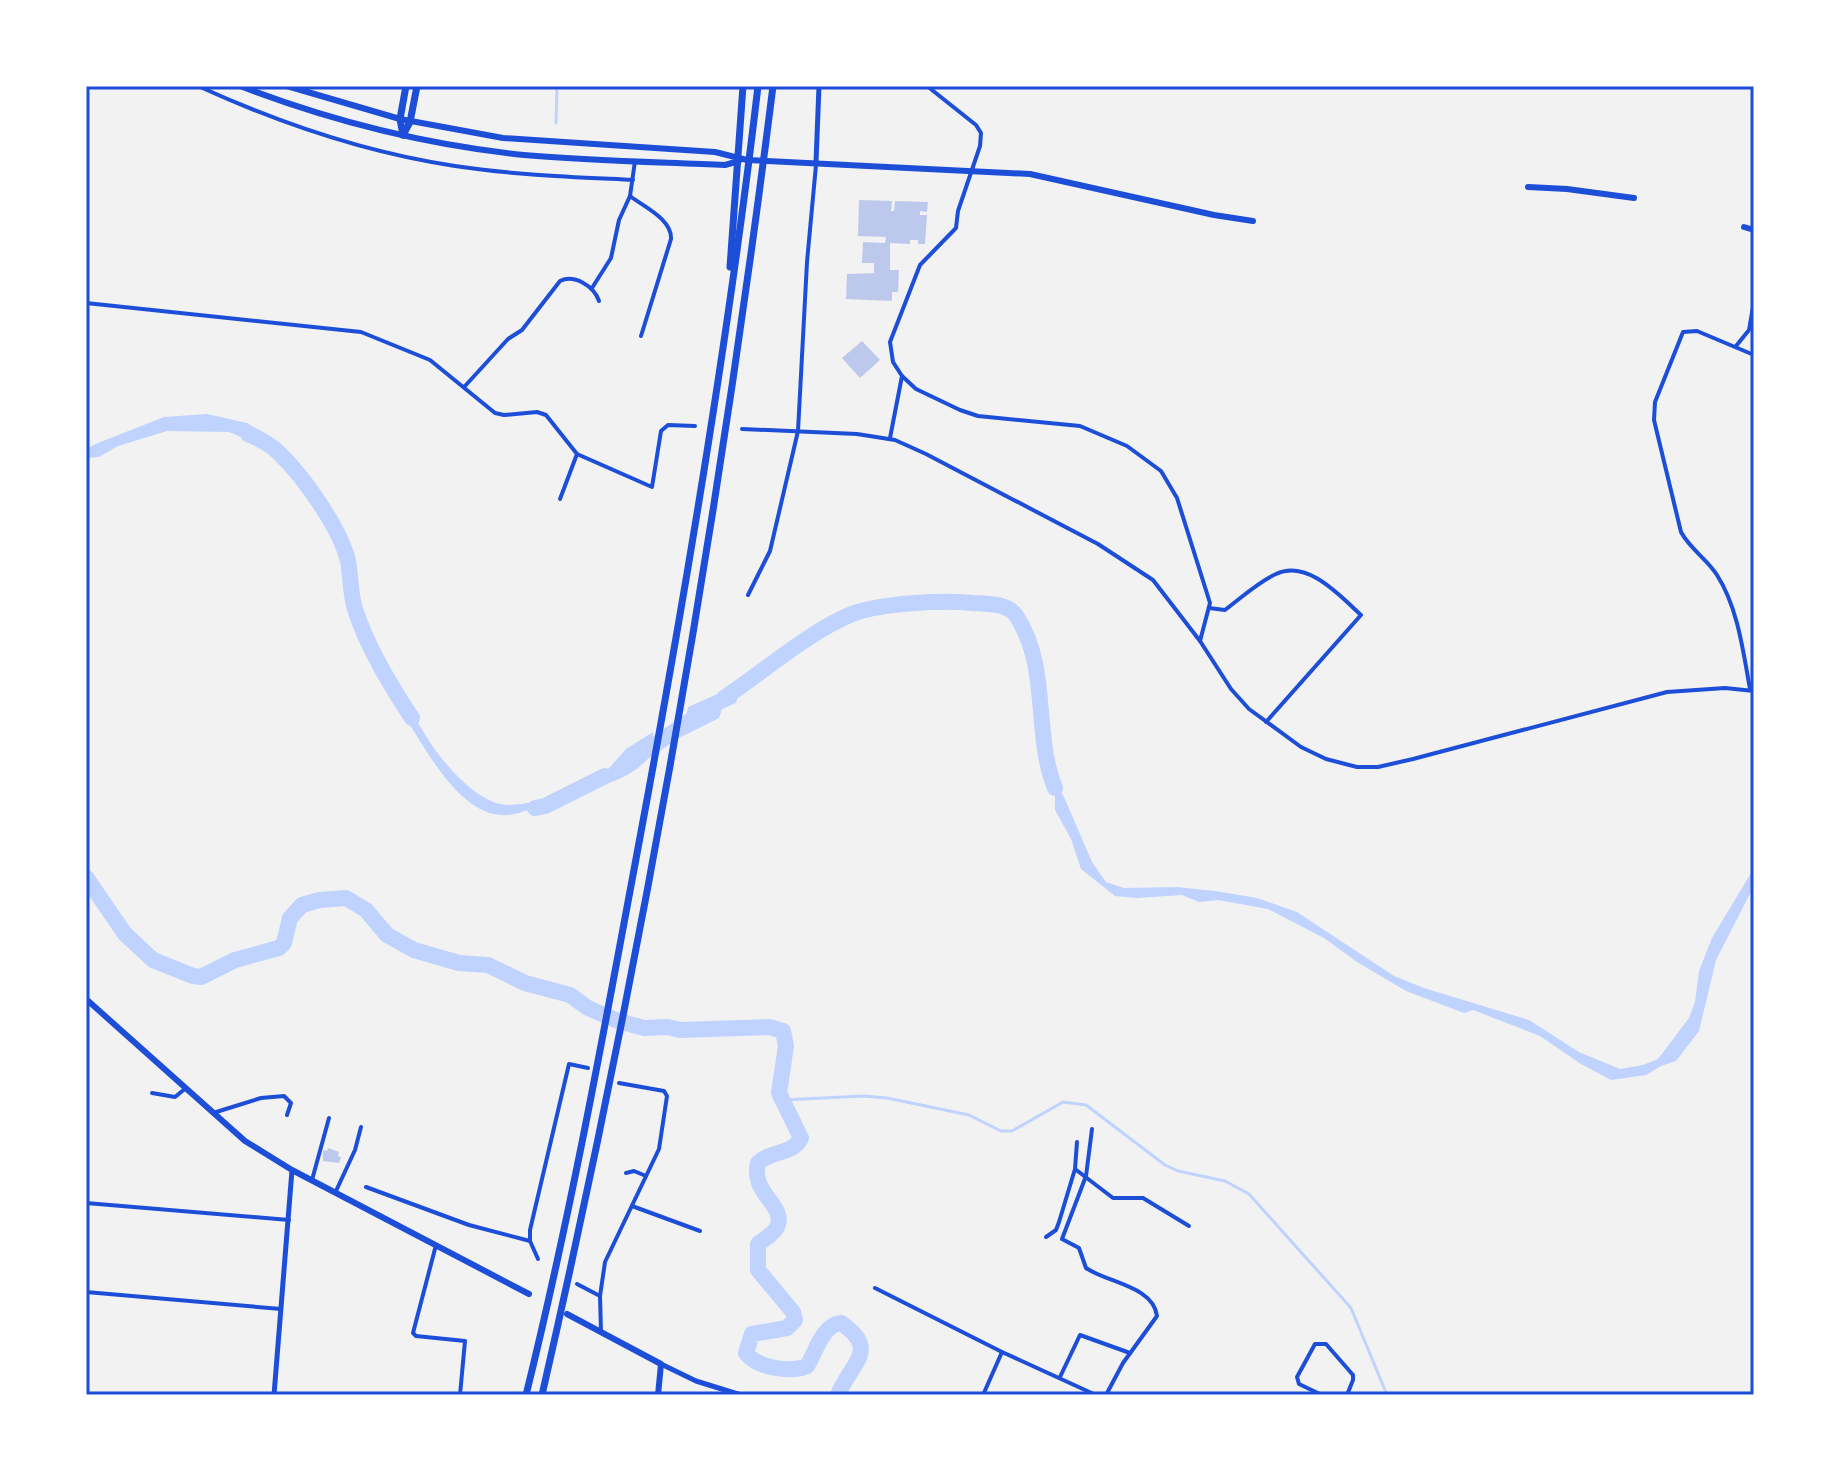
<svg xmlns="http://www.w3.org/2000/svg" width="1840" height="1481" viewBox="0 0 1840 1481" font-family="'Asap Condensed',sans-serif">
	<rect width="100%" height="100%" fill="#f2f2f2"/>
	<g fill="#bfd3fe">
		<path d="M207,414l40,9 19,11 1,8 -16,-1 -22,-9 -62,-1 -49,15 -19,11 -13,1v-8l7,-5 71,-28z"/>
		<path d="M738,685l3,1 -5,17 -14,6 -3,9 -36,18 5,-29z"/>
		<path d="M400,700c13,13 17,21 26,36 16,26 52,70 84,69 15,-1 28,-4 43,-7l3,3c-9,10 -22,7 -34,11 -59,21 -97,-68 -125,-107z"/>
		<path d="M653,732c-1,7 -1,20 -5,26 -12,16 -43,30 -62,28l17,-11 23,-26z"/>
		<path d="M1048,771l16,26 28,65 14,20 18,6 53,-1 38,4 42,7 40,14 97,64 30,12 105,32 50,32 41,17 23,-4 15,-6 31,-41 6,-16 4,-31 13,-33 42,-70v18l-38,74 -17,71 -23,30 -15,5 -15,9 -35,5 -30,-16 -41,-28 -67,-26 -9,3 -58,-22 -49,-29 -33,-24 -56,-29 -50,-9 -19,2 -17,-7 -45,3 -22,-2 -34,-27 -10,-30 -16,-29v-17z"/>
	</g>
	<g fill="none" stroke-linecap="round" stroke-linejoin="round">
		<g stroke="#bfd3fe" stroke-width="3">
			<path d="M556,123l1,-37"/>
			<path d="M782,1100l82,-4 23,2 82,17 32,16h11l51,-29 23,3 79,60 13,6 47,10 24,13 102,114 36,87"/>
		</g>
		<g stroke="#bfd3fe" stroke-width="16">
			<path d="M248,434c12,5 22,10 31,19 25,24 61,75 69,108 3,16 2,32 7,48 12,38 35,76 57,109"/>
			<path d="M724,698c39,-26 86,-67 128,-84 29,-11 90,-14 121,-11 15,1 36,0 44,14 33,51 16,117 38,171"/>
			<path d="M635,758l67,-45"/>
			<path d="M535,808l10,-2 60,-30"/>
			<path d="M86,877l39,57 13,12 15,14 40,16 8,1 34,-17 44,-12 5,-5 6,-25 12,-13 17,-5 27,-2 20,12 21,25 27,15 45,13 29,2 37,18 45,12 18,13 30,13 26,7 24,-1 12,3 89,-3 14,4 3,15 -7,47 22,45c-8,17 -30,12 -43,25 -8,31 29,42 19,64 -3,7 -13,12 -19,17v26l35,42 2,8 -8,8 -35,6 -6,19c11,15 44,20 61,13 9,-14 15,-41 34,-43 40,27 9,41 -3,72"/>
		</g>
	</g>
	<g fill="#bdc9ec">
		<path d="M859,200l33,1 -1,10h3l1,-10 33,1 -1,10 -7,-1v4h7l-2,29h-7v-4h-8v4l-20,-1v27h9l-1,22h-6v9l-46,-2 1,-25 27,-1v-10h-12l1,-21 22,1 1,-6 -28,-1z"/>
		<path d="M862,341l18,19 -20,18 -18,-20z"/>
		<path d="M328,1148l11,4 -1,4 3,1 -2,6 -16,-2v-11l4,1z"/>
	</g>
	<g fill="none" stroke-linecap="round" stroke-linejoin="round">
		<g stroke="#1d4ed8" stroke-width="4">
			<path d="M198,86c81,37 169,67 257,80 59,9 119,11 178,14"/>
			<path d="M927,86l49,39 5,8 -1,13 -22,65 -2,17 -36,37 -30,77 3,20 9,14 14,13 44,21 18,6 102,10 47,20 34,25 16,27 33,105 -10,38"/>
			<path d="M630,196c14,11 42,23 41,43l-30,97"/>
			<path d="M592,288l19,-30 8,-38 11,-24 5,-35"/>
			<path d="M86,303l275,29 69,28 65,53 9,2 33,-3 9,3 31,39 75,33 9,-56 7,-6 27,1"/>
			<path d="M1736,346l13,-16 5,-29"/>
			<path d="M465,386l43,-47 14,-9 38,-49c14,-7 34,5 39,20"/>
			<path d="M742,429l115,5 38,6 31,14 172,90 55,36 47,61 31,48 18,20 52,38 25,12 31,8h21l35,-8 254,-67 58,-4 29,3"/>
			<path d="M890,438l12,-62"/>
			<path d="M560,499l17,-45"/>
			<path d="M748,595l22,-44 28,-120 9,-169 9,-97"/>
			<path d="M1209,608l16,2c16,-12 33,-28 51,-36 32,-15 65,23 85,41l-95,107"/>
			<path d="M1750,689c-7,-38 -12,-81 -33,-114 -10,-16 -27,-26 -36,-43l-27,-112 1,-18 28,-70 14,-1 57,24"/>
			<path d="M86,984v9"/>
			<path d="M152,1093l23,4 11,-9"/>
			<path d="M213,1113l48,-15 23,-2 7,7 -4,12"/>
			<path d="M1092,1129l-6,47 -24,63 17,9 7,20c22,15 67,18 71,48l-34,47 -17,32"/>
			<path d="M1075,1169l38,29h30l46,28"/>
			<path d="M626,1173l8,-2 12,5"/>
			<path d="M312,1180l17,-62"/>
			<path d="M366,1187l103,38 61,16"/>
			<path d="M336,1191l19,-41 6,-23"/>
			<path d="M86,1203l203,17"/>
			<path d="M632,1206l68,25"/>
			<path d="M1046,1237l10,-7 3,-8 16,-53 2,-27"/>
			<path d="M436,1245l-23,88 3,3 49,5 -5,54"/>
			<path d="M538,1259l-8,-18v-11l39,-166 19,4"/>
			<path d="M577,1284l23,12"/>
			<path d="M875,1288l127,64 94,43"/>
			<path d="M86,1292l195,17"/>
			<path d="M601,1332l-1,-36 5,-34 54,-113 8,-53 -3,-5 -45,-8"/>
			<path d="M1060,1377l20,-42 50,18"/>
			<path d="M983,1395l19,-43"/>
			<path d="M1322,1395l-23,-11 -2,-7 18,-33h11l27,31v5l-6,15"/>
		</g>
		<g stroke="#1d4ed8" stroke-width="5">
			<path d="M816,162l3,-76"/>
			<path d="M661,1364l35,17 45,14"/>
			<path d="M274,1395l18,-225"/>
		</g>
		<g stroke="#1d4ed8" stroke-width="6">
			<path d="M86,999l159,142 47,29 237,124"/>
			<path d="M567,1314l94,50 -3,31"/>
		</g>
		<g stroke="#1d4ed8" stroke-width="6">
			<path d="M240,86c91,35 187,59 284,69 67,6 134,7 201,10l14,-4"/>
			<path d="M287,86l113,33 103,19 212,14 32,8 283,14 184,41 39,6"/>
			<path d="M1528,187l39,2 67,9"/>
			<path d="M1744,227l10,3"/>
		</g>
		<g stroke="#1d4ed8" stroke-width="7">
			<path d="M403,135l7,-13 7,-36"/>
			<path d="M403,135l-3,-16 6,-33"/>
			<path d="M730,267l13,-181"/>
			<path d="M526,1395c46,-186 80,-375 115,-563 46,-247 88,-496 117,-746"/>
			<path d="M542,1395c99,-432 176,-869 231,-1309"/>
		</g>
	</g>
	<rect width="1840" height="1481" fill="none" stroke="#ffffff" stroke-width="176"/>
	<rect x="88" y="88" width="1664" height="1305" fill="none" stroke="#1d4ed8" stroke-width="3"/>
</svg>
